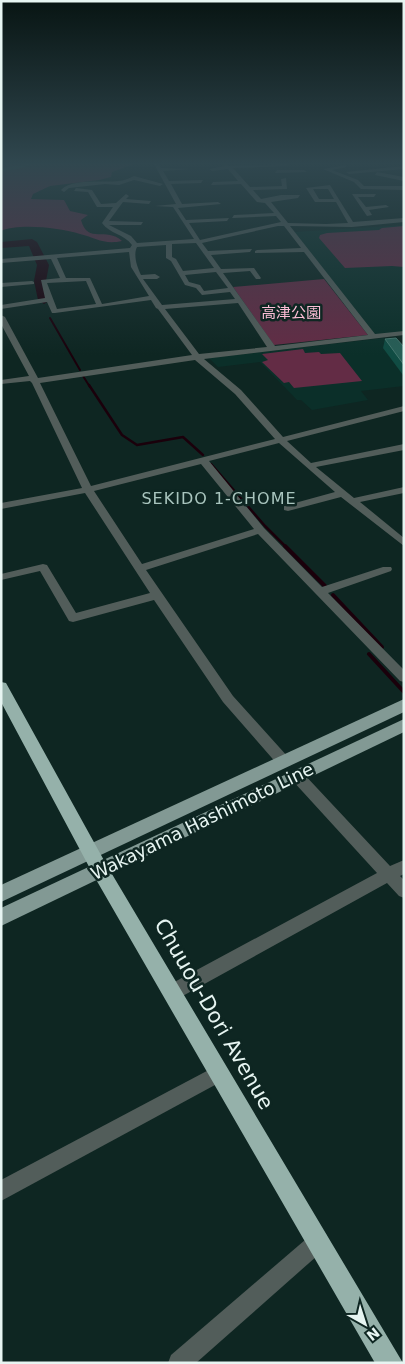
<svg xmlns="http://www.w3.org/2000/svg" width="405" height="1364" viewBox="0 0 405 1364" font-family="'DejaVu Sans','Noto Sans JP',sans-serif">
	<rect width="100%" height="100%" fill="#0e2622"/>
	<g fill="#0b2f29">
		<path d="M404,225v108l-31,1 -79,-102z"/>
		<path d="M384,338l20,16v32l-43,5 7,9 -56,10 -11,-10h-4l-37,-38 -42,5 -9,-9z"/>
	</g>
	<g fill="#632c45">
		<path d="M1,164h133l-22,8 -1,5 -12,3 -49,6 -17,8 -2,5 33,1 6,11 18,4 -7,5c7,25 25,6 41,21 -18,4 -26,-3 -42,-7 -19,-6 -61,-11 -79,-3z"/>
		<path d="M404,226v41l-12,-1 -47,2 -26,-30 1,-3 7,-2 52,-3 3,-2z"/>
		<path d="M324,279l44,56 -94,10 -41,-58z"/>
		<path d="M303,349l2,4 14,-1 2,2 19,-1 22,28 -68,7 -5,-6 -5,1 -22,-21 6,-2 -6,-6z"/>
	</g>
	<g fill="none" stroke-linecap="round" stroke-linejoin="round">
		<g stroke="#1a000b" stroke-width="2">
			<path d="M50,318l30,52"/>
			<path d="M83,376l7,11"/>
		</g>
		<g stroke="#1a000b" stroke-width="2.5">
			<path d="M89,385l33,50 15,10 46,-8 20,18"/>
			<path d="M211,464l54,62 21,21"/>
		</g>
		<g stroke="#1a000b" stroke-width="4">
			<path d="M285,546l40,40"/>
			<path d="M333,595l49,52"/>
			<path d="M369,654l35,38"/>
		</g>
		<path fill="#1a000b" fill-rule="evenodd" d="M32,239l5,3 12,23 -3,16 4,19 -6,4 -6,-4 -4,-19 3,-16 -8,-19 -28,2v-6z"/>
		<g fill="#525d5a" fill-rule="evenodd">
			<path d="M27,164h6l-16,5 -16,2v-3z"/>
			<path d="M154,164h4l3,4 30,1 -28,2 6,10 34,-1 -2,3 -30,1 11,20 36,-2 3,2 -43,4 8,12 43,-2 -2,3 -38,2 11,17 81,-18 -5,-6 -44,2 2,-3 40,-2 -9,-10 -8,-1 -16,-18 -30,1 2,-3 25,-1 -10,-12 -16,2 -3,-2 16,-3 -1,-2 6,2 58,-2 -1,2 -54,2 17,19 32,-1 -1,-7 5,-1 1,11 -34,1 8,9 20,-4h19l-2,3 -27,4 17,21 38,1 22,-1 -12,-21h-21l-9,-14 24,-3 23,37 51,-4v4l-52,5 -62,-1 85,108 29,-3v4l-200,24 37,31 42,47 121,-31v5l-117,30 24,22 93,-19v6l-88,17 38,31 50,-11v6l-44,9 44,36v8l-63,-49 -53,14 -4,-1v-4l51,-14 -56,-49 -70,18 55,67 58,59 61,-20h8l1,2 -1,2 -63,22 76,77v12l-4,-1 -142,-147 -112,36 87,126 55,61 2,4 -2,4 -5,1 -5,-1 -55,-63 -69,-102 -81,22 -4,-1 -29,-50 -39,9v-6l42,-10 4,1 29,48 74,-20 -65,-100 -84,16v-6l81,-15 -50,-105 -2,-2 -29,3v-4l28,-4 -28,-52v-9l4,2 33,61 154,-23 -34,-46 -2,-1 -5,-8 -96,13h-3l-5,-11 -46,7v-4l44,-7 -4,-18 19,-2 -9,-19 -50,4v-4l129,-11 2,-3c-8,-11 -22,-11 -30,-22l11,-16h-16l-9,-15 -14,-1 2,-3 16,2 9,14 15,-1 10,-9 3,2 -3,3 25,2 -2,3 -26,-2 -14,19 34,1 -2,3h-32l22,11 6,7 57,-4 -21,-32 -18,-1 21,-2zM313,189h15l6,10h-15zM278,226h6l17,22 -44,2 -2,1v2l49,-1 64,83 -93,11 -52,-73 27,-2 6,8h4l1,-1 -7,-10 -33,1 -10,-14 39,-3 2,-3 -44,2 -6,-8zM196,243l18,25 -31,3 -7,-12 -4,-2v-13zM166,245v13l5,3 14,24 11,3 6,7 28,-3 5,7 -73,6 -19,-26h14l3,-2 -5,-3 -14,1c-4,-8 -8,-20 -4,-28zM129,252l2,15 18,29 -47,8 -12,-26h-24l-9,-20zM216,272l12,16 -24,3 -4,-6 -11,-3 -4,-7zM86,281l10,23 -39,5 -10,-26zM238,303l29,44 -68,7 -34,-45zM195,360l40,34 40,45 -184,47 -51,-103zM201,464l53,65 -112,35 -48,-73z"/>
			<path d="M346,165v2l-14,3 26,10 6,6h40v4l-43,-1 -7,-7 -31,-13z"/>
			<path d="M404,166v3l-55,5 -3,-2z"/>
			<path d="M277,170h27l3,2 -32,1z"/>
			<path d="M377,172l27,5v4l-29,-6z"/>
			<path d="M134,176l29,8 -3,2 -26,-6 -15,5 -14,-1 -36,4 -5,4 -3,-2c11,-12 43,-7 58,-9 5,0 10,-3 15,-5z"/>
			<path d="M352,194h24l-2,3h-16l8,10 20,-2 3,2 -20,3 3,5 -5,1z"/>
			<path d="M32,281l2,1v2l-33,3v-4z"/>
			<path d="M297,771l5,1 88,94 14,-6v14l-4,2 4,4v18l-5,-2 -12,-13 -208,115 -6,2 -6,-2 -3,-6 3,-6 210,-113 -85,-93 -2,-4 2,-4z"/>
			<path d="M220,1064l6,3 3,6 -3,6 -225,122v-21z"/>
			<path d="M319,1231l7,3 3,7 -3,7 -130,115h-28l3,-8 141,-121z"/>
		</g>
		<g fill="#829994" fill-rule="evenodd">
			<path d="M404,699v13l-403,190v-17z"/>
			<path d="M404,719v13l-403,194v-18z"/>
		</g>
		<path fill="#95b1aa" fill-rule="evenodd" d="M1,682l5,1 100,181 297,499h-28l-281,-487 -93,-174z"/>
	</g>
	<path fill="#104c43" d="M385,339l19,8v28h-1l-20,-27z"/>
	<path fill="#275e56" stroke="#45766e" d="M396,338l8,9v18l-19,-26z"/>
	<linearGradient id="sky" x2="0" y2="1"><stop stop-color="#081513"/><stop offset="0.46" stop-color="#30474f"/><stop offset="1" stop-color="#30474f" stop-opacity="0"/></linearGradient>
	<rect width="405" height="355" fill="url(#sky)"/>
	<g text-anchor="middle" dominant-baseline="central" stroke-width="5" stroke-linejoin="round" paint-order="stroke">
		<g font-size="15" fill="#fbbdd5" stroke="#0e2622">
			<text x="291" y="313">高津公園</text>
		</g>
		<g font-size="16" letter-spacing="1" fill="#a9c5be" stroke="#0e2622">
			<text x="219" y="498">SEKIDO 1-CHOME</text>
		</g>
		<g font-size="18" fill="#e7f5f2" stroke="#0e2622">
			<text transform="translate(202 821) rotate(-26)">Wakayama Hashimoto Line</text>
		</g>
		<g font-size="21" fill="#e7f5f2" stroke="#0e2622">
			<text transform="translate(214 1014) rotate(60)">Chuuou-Dori Avenue</text>
		</g>
	</g>
	<rect width="405" height="1364" fill="none" stroke="#e7f5f2" stroke-width="5"/>
	<g transform="translate(365 1324) rotate(141)" stroke="#0e2622" stroke-width="4" paint-order="stroke">
	<path d="M0-4L9 19L0 12L-9 19Z" fill="#e7f5f2"/>
	<text y="-8" font-size="14" font-weight="bold" text-anchor="middle" fill="#e7f5f2">N</text>
	</g>
</svg>
